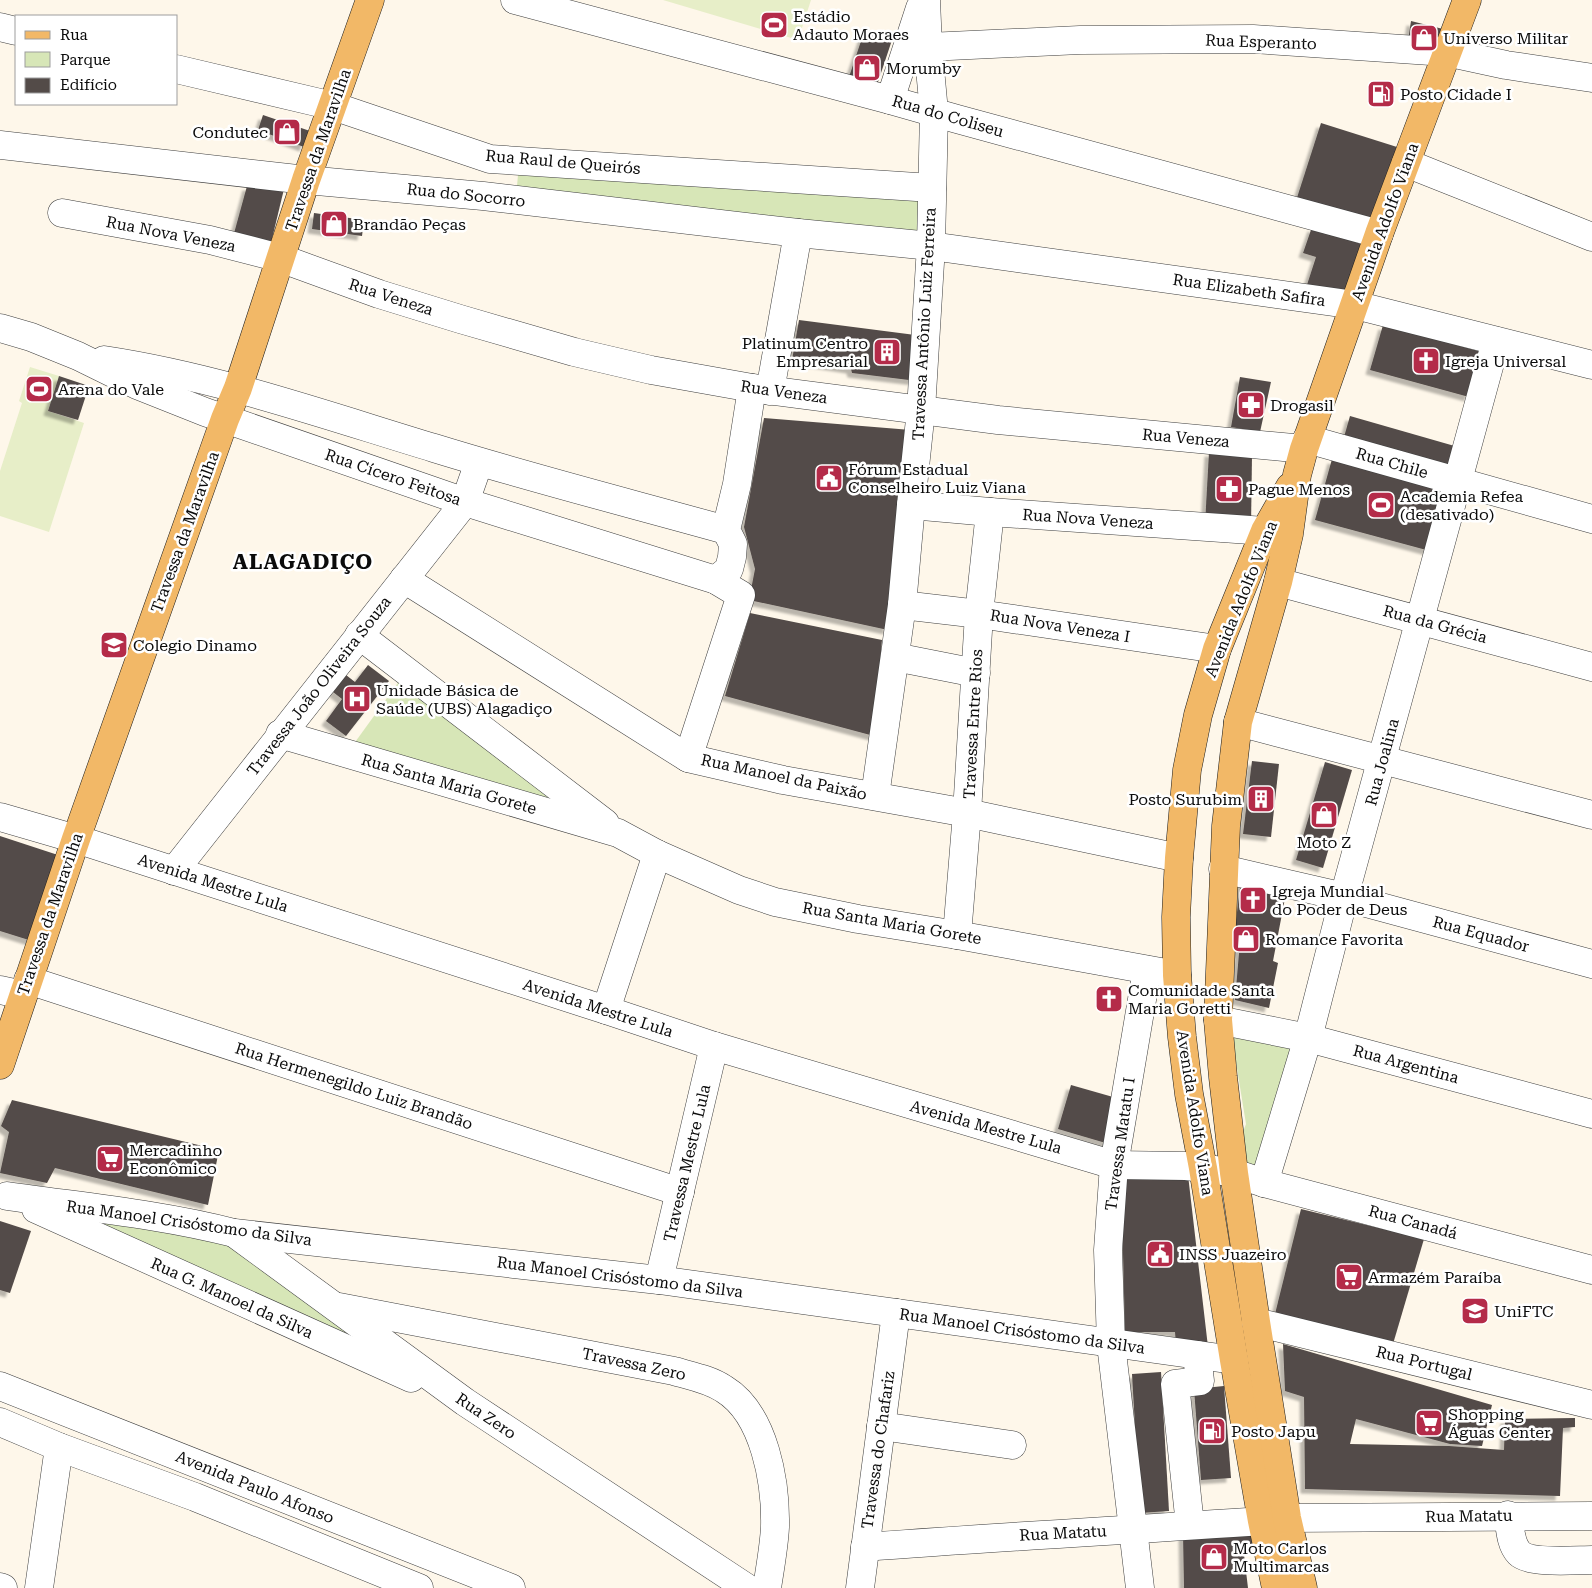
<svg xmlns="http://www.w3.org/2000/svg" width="1592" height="1588" viewBox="0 0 1592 1588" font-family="'Roboto Serif',serif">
	<defs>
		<filter id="shadow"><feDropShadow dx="-4.5" dy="4.5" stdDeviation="1" flood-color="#0004"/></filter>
	</defs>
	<rect width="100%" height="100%" fill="#fef7ea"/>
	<g fill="#d7e6b7">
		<path d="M518,175l421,25 -3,38 -420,-41z"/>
		<path d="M400,680l177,132 -224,-67z"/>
		<path d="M1229,1026l65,20 -34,121 -15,2 -5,-29 6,-16 -12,-74z"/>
		<path d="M60,1212l125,14 64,26 154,113z"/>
	</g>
	<g fill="#e7eec8">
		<path d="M663,0h148l-13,40z"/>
		<path d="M30,367l29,9 -11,35 36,12 -35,109 -49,-16v-45l22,-68 -3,-2z"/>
	</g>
	<g fill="#534b48" filter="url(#shadow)">
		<path d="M1411,21l32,8 -9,20 -27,-2z"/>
		<path d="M865,29l28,8 -17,51 -28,-8z"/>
		<path d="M263,115l47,16 -6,16 -46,-17z"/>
		<path d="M1321,123l76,24 -27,84 -76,-24z"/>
		<path d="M247,186l37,3 -14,58 -37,-10z"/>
		<path d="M314,213l50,7 -2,16 -50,-7z"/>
		<path d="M1312,227l52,18 -18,53 -41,-7 11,-34 -13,-4z"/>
		<path d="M799,320l124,16 -6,45 -65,-8 -1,-4 -59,-9z"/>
		<path d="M1383,325l99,27 -13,45 -99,-27z"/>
		<path d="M59,376l30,10 -11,34 -30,-9z"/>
		<path d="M1240,377l31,5 -11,50 -29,-5z"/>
		<path d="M1350,416l108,31 -8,27 -108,-30z"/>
		<path d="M764,418l147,12 -23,200 -139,-30 6,-31 -11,-42z"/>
		<path d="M1209,452l43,3 -1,72 -46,-3z"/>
		<path d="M1332,459l115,32 -17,60 -115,-31z"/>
		<path d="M750,613l132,27 -8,96 -149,-40z"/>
		<path d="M368,665l21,16 -43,55 -20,-15 16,-22 -9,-7 13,-17 9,7z"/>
		<path d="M1252,761l27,3 -8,73 -28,-3z"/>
		<path d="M1325,762l27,8 -29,98 -27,-8z"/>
		<path d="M0,836l61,20 -29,85 -32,-10z"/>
		<path d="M1241,881l45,12 -13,68 5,2 -9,45 -34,-8 4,-47 -7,-2z"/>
		<path d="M1071,1085l49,14 -11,45 -51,-15z"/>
		<path d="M12,1100l207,50 -11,55 -153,-37 -8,15 -47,-10 9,-41 -8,-6z"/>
		<path d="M1121,1175h67l20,172 -32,-2 -1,-13h-50z"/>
		<path d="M1301,1209l123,30 -31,105 -118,-30z"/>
		<path d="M0,1221l31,10 -21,62 -10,-3z"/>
		<path d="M1283,1344l209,61 -10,41 -32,-2 -94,-25 -6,25 99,2 55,4 1,-31 70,-1v9l-12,1 -3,68 -255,-7 -1,-92 -19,-6z"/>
		<path d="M1161,1372l8,139 -29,2 -8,-139z"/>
		<path d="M1224,1386l7,92 -30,2 -7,-91z"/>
		<path d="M1183,1534h70l1,12h-11l5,42h-64z"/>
	</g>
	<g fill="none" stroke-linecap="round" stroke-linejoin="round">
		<defs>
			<g id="minor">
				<path d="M515,0l375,100 67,19 422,115"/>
				<path d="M0,27l16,4"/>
				<path d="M928,47l152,-7 173,-1 193,13 60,13 86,13"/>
				<path d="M176,69l157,37 157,53 442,29"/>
				<path d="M890,100l30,-92"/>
				<path d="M0,145l306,35 177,16 315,37 133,13 424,59 237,60"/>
				<path d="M1406,163l186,74"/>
				<path d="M62,213l148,27 70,18 99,36 81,25 114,33 77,18 101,18 246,32 306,29"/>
				<path d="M0,328l31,9 47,19 59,29 68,27 260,90 251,78 25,15 -53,163"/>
				<path d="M104,360c113,17 221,55 330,88 97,30 195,55 292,82"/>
				<path d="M770,391l28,-158"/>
				<path d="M1307,439l285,80"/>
				<path d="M911,505l79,7 275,19"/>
				<path d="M404,579l284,179 95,22 184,33 212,45"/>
				<path d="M716,580l13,-11 3,-12 1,-13 -7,-14 11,-46 15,-96"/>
				<path d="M1278,582l314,85"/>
				<path d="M902,605l77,9 238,35"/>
				<path d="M359,635l246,188"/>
				<path d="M895,657l81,16"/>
				<path d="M1238,722l354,93"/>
				<path d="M280,734l338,99 39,21 82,36 36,12 83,17 99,16 220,40"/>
				<path d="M875,796l27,-191 9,-100 10,-95 10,-164 3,-134 -6,-65 -2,-47"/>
				<path d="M0,817l76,22 530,171 108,36 400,119 72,1 17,2 31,5 30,10 328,87"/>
				<path d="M1223,869l121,28 248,67"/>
				<path d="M174,871l291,-369 14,-40"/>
				<path d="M957,935l10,-122 12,-199 11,-102"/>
				<path d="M28,980l652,212"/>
				<path d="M0,990l23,5"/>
				<path d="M606,1010l51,-156"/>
				<path d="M1218,1020l90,18 284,76"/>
				<path d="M1264,1183l44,-145 36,-141 152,-556"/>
				<path d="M7,1196c76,11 153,18 227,37l425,47 575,80"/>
				<path d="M36,1209l375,169"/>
				<path d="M234,1233l231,169 282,186"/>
				<path d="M659,1280l55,-234"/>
				<path d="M339,1307l335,64c17,5 35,8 50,18 41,25 52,94 51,138 -1,20 -5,41 -8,61"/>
				<path d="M1256,1322l336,83"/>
				<path d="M0,1386l511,202"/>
				<path d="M0,1422l59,25 136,50 224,91"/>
				<path d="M881,1426l131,19"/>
				<path d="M1508,1515c2,11 2,29 11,38 11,11 57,7 73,7"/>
				<path d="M1287,1518l305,-2"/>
				<path d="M1190,1525l-15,-141 25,-3 -3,-26"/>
				<path d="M865,1547c132,-10 264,-17 397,-26"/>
				<path d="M0,1587l3,1"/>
				<path d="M39,1588l20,-141"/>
				<path d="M860,1588l36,-275"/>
				<path d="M1140,1588l-29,-244 -3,-94 6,-85 33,-195"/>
			</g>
			<g id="major">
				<path d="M0,1065l76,-226 149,-420 13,-31 68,-208 64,-180"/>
				<path d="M1276,1588l-14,-67 -28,-161 -31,-192 -14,-74 -7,-57 -5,-62 -1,-58 3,-59 8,-88 11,-55 19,-66 48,-118 25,-44"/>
				<path d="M1303,1588l-16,-70 -31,-196 -22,-149 -11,-96 -5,-57 8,-194 12,-104 40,-140 11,-48 8,-59 7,-26 75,-215 88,-234"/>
			</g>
		</defs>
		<use href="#minor" stroke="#3e3e3e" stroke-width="29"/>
		<use href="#major" stroke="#1c1c1c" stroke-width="29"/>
		<use href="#minor" stroke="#fff" stroke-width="28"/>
		<use href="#major" stroke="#f2b867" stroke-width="28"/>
	</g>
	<defs>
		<symbol id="stadium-square" viewBox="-11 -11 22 22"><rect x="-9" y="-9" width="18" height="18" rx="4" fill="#b42b49" stroke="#fff"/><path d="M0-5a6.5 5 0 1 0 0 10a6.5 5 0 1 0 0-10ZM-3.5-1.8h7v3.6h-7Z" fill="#fff"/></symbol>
		<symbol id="shop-square" viewBox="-11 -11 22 22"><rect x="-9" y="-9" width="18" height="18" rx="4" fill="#b42b49" stroke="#fff"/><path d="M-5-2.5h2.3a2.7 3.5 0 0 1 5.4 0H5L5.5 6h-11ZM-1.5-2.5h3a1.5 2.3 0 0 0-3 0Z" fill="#fff"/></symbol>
		<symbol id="fuel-square" viewBox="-11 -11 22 22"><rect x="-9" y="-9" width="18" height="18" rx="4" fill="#b42b49" stroke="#fff"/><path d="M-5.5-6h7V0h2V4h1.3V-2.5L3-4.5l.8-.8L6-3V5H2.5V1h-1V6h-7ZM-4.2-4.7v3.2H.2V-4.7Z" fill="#fff"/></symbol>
		<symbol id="building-square" viewBox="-11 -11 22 22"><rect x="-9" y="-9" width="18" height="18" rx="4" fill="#b42b49" stroke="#fff"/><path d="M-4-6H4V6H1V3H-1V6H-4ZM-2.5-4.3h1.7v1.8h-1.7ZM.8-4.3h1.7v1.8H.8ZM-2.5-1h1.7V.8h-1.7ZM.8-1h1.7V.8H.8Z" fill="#fff"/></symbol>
		<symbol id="church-square" viewBox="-11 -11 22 22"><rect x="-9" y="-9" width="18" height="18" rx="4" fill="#b42b49" stroke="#fff"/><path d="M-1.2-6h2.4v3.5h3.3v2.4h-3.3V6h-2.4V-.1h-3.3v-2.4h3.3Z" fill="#fff"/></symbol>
		<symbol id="pharmacy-square" viewBox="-11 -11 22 22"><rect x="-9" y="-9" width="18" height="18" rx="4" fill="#b42b49" stroke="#fff"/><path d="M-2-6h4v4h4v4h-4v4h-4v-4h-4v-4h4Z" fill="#fff"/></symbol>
		<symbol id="civic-square" viewBox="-11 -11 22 22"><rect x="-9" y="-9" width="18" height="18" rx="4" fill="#b42b49" stroke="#fff"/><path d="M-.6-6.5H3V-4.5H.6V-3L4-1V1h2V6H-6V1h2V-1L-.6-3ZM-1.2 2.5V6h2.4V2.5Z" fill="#fff"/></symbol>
		<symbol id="school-square" viewBox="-11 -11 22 22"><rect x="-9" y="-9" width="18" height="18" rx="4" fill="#b42b49" stroke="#fff"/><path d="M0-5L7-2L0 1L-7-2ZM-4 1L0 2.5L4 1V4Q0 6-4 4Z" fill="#fff"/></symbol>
		<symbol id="hospital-square" viewBox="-11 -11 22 22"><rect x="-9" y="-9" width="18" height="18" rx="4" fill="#b42b49" stroke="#fff"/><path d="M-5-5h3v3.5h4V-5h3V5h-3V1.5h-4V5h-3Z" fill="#fff"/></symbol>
		<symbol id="supermarket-square" viewBox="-11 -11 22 22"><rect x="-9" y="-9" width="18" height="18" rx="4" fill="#b42b49" stroke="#fff"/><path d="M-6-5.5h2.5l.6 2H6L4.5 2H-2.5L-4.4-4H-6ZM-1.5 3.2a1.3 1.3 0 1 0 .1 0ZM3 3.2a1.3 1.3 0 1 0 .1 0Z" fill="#fff"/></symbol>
		<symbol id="university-square" viewBox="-11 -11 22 22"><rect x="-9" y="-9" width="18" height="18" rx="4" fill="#b42b49" stroke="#fff"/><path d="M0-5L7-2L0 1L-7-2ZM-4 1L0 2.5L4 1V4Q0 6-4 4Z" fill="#fff"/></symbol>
	</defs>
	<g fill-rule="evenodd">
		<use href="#stadium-square" x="758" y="9" width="32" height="32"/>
		<use href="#shop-square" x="1408" y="22" width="32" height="32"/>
		<use href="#shop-square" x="851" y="52" width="32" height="32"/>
		<use href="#fuel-square" x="1365" y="78" width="32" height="32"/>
		<use href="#shop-square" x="271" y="116" width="32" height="32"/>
		<use href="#shop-square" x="318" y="208" width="32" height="32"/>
		<use href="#building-square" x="871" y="336" width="32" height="32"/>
		<use href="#church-square" x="1410" y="345" width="32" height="32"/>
		<use href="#stadium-square" x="23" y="373" width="32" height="32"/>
		<use href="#pharmacy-square" x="1235" y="389" width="32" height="32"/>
		<use href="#civic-square" x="813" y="462" width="32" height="32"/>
		<use href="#pharmacy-square" x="1213" y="473" width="32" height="32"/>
		<use href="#stadium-square" x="1365" y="489" width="32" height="32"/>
		<use href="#school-square" x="98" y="629" width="32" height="32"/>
		<use href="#hospital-square" x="341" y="683" width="32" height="32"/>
		<use href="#building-square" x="1245" y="783" width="32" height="32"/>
		<use href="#shop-square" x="1308" y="799" width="32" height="32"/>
		<use href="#church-square" x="1237" y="884" width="32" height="32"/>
		<use href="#shop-square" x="1230" y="923" width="32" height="32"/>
		<use href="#church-square" x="1093" y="983" width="32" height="32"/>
		<use href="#supermarket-square" x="94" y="1143" width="32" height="32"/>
		<use href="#civic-square" x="1144" y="1238" width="32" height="32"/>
		<use href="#supermarket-square" x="1333" y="1261" width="32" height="32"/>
		<use href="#university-square" x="1459" y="1295" width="32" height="32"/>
		<use href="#supermarket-square" x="1413" y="1407" width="32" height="32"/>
		<use href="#fuel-square" x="1196" y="1415" width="32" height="32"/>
		<use href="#shop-square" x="1198" y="1541" width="32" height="32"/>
	</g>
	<g text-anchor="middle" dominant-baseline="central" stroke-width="5" stroke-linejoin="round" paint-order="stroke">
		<g font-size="16" fill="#0b0b0b" stroke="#fff" text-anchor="start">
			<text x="793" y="16">Estádio<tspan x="793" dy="18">Adauto Moraes</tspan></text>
			<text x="1443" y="38">Universo Militar</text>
			<text x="886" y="68">Morumby</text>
			<text x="1400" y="94">Posto Cidade I</text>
			<text x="268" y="132" text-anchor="end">Condutec</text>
			<text x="353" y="224">Brandão Peças</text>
			<text x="868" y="343" text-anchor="end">Platinum Centro<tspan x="868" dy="18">Empresarial</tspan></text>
			<text x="1445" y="361">Igreja Universal</text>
			<text x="58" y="389">Arena do Vale</text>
			<text x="1270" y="405">Drogasil</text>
			<text x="848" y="469">Fórum Estadual<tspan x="848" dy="18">Conselheiro Luiz Viana</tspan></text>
			<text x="1248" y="489">Pague Menos</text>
			<text x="1400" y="496">Academia Refea<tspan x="1400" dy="18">(desativado)</tspan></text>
			<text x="133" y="645">Colegio Dinamo</text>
			<text x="376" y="690">Unidade Básica de<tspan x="376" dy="18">Saúde (UBS) Alagadiço</tspan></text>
			<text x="1242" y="799" text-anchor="end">Posto Surubim</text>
			<text x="1324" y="842" text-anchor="middle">Moto Z</text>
			<text x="1272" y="891">Igreja Mundial<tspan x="1272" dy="18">do Poder de Deus</tspan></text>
			<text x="1265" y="939">Romance Favorita</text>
			<text x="1128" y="990">Comunidade Santa<tspan x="1128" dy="18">Maria Goretti</tspan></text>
			<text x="129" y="1150">Mercadinho<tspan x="129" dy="18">Econômico</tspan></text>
			<text x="1179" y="1254">INSS Juazeiro</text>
			<text x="1368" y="1277">Armazém Paraíba</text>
			<text x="1494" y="1311">UniFTC</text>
			<text x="1448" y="1414">Shopping<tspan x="1448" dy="18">Águas Center</tspan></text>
			<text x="1231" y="1431">Posto Japu</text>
			<text x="1233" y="1548">Moto Carlos<tspan x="1233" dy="18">Multimarcas</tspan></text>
		</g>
		<g font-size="16" fill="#0b0b0b" stroke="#fff">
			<text transform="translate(1261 42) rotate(2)">Rua Esperanto</text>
			<text transform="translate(948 116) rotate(16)">Rua do Coliseu</text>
			<text transform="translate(318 150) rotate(-71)">Travessa da Maravilha</text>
			<text transform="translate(563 162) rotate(5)">Rua Raul de Queirós</text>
			<text transform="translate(466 195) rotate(6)">Rua do Socorro</text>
			<text transform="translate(1385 222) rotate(-70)">Avenida Adolfo Viana</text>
			<text transform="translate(171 234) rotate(11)">Rua Nova Veneza</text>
			<text transform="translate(1249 290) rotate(8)">Rua Elizabeth Safira</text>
			<text transform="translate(391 297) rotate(18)">Rua Veneza</text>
			<text transform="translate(924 324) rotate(-87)">Travessa Antônio Luiz Ferreira</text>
			<text transform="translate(784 392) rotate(8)">Rua Veneza</text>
			<text transform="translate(1186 438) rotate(5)">Rua Veneza</text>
			<text transform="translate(1392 463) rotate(16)">Rua Chile</text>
			<text transform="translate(393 477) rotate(19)">Rua Cícero Feitosa</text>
			<text transform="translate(1088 519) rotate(4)">Rua Nova Veneza</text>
			<text transform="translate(185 532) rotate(-70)">Travessa da Maravilha</text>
			<text transform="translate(1241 599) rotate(-68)">Avenida Adolfo Viana</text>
			<text transform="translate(1435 624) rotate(15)">Rua da Grécia</text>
			<text transform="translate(1060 626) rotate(9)">Rua Nova Veneza I</text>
			<text transform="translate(319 686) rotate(-52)">Travessa João Oliveira Souza</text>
			<text transform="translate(973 724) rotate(-87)">Travessa Entre Rios</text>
			<text transform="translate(1382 762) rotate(-75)">Rua Joalina</text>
			<text transform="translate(784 777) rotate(12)">Rua Manoel da Paixão</text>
			<text transform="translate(449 784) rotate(16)">Rua Santa Maria Gorete</text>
			<text transform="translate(213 883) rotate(18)">Avenida Mestre Lula</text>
			<text transform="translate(50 914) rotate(-71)">Travessa da Maravilha</text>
			<text transform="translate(892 923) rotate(10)">Rua Santa Maria Gorete</text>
			<text transform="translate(1481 934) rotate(15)">Rua Equador</text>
			<text transform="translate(598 1008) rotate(18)">Avenida Mestre Lula</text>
			<text transform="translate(1406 1064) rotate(15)">Rua Argentina</text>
			<text transform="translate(354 1086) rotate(18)">Rua Hermenegildo Luiz Brandão</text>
			<text transform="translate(1195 1113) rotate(81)">Avenida Adolfo Viana</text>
			<text transform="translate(986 1127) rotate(16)">Avenida Mestre Lula</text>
			<text transform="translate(1120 1144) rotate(-82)">Travessa Matatu I</text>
			<text transform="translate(687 1163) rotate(-77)">Travessa Mestre Lula</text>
			<text transform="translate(1413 1222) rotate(15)">Rua Canadá</text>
			<text transform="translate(189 1223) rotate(8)">Rua Manoel Crisóstomo da Silva</text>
			<text transform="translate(620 1277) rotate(7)">Rua Manoel Crisóstomo da Silva</text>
			<text transform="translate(232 1298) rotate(24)">Rua G. Manoel da Silva</text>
			<text transform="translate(1022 1331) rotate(8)">Rua Manoel Crisóstomo da Silva</text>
			<text transform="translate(1424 1363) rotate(14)">Rua Portugal</text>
			<text transform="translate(634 1364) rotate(12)">Travessa Zero</text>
			<text transform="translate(486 1416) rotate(34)">Rua Zero</text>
			<text transform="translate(878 1450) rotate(-82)">Travessa do Chafariz</text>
			<text transform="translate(255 1487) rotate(22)">Avenida Paulo Afonso</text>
			<text transform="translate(1469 1516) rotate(-1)">Rua Matatu</text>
			<text transform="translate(1063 1533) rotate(-3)">Rua Matatu</text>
		</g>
		<g font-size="21" font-weight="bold" letter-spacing="1" fill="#0b0b0b" stroke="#fff">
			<text x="303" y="562">ALAGADIÇO</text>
		</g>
	</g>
	<rect x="15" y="15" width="162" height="90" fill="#ffffff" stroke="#9d9d9d"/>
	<rect x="25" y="31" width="25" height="8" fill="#f2b867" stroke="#9d9d9d"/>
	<text x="60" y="40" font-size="15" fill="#0b0b0b">Rua</text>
	<rect x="25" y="52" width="25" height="15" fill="#d7e6b7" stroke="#9d9d9d"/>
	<text x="60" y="65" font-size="15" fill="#0b0b0b">Parque</text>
	<rect x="25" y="78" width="25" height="15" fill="#534b48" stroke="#9d9d9d"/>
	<text x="60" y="90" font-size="15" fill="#0b0b0b">Edifício</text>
</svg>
